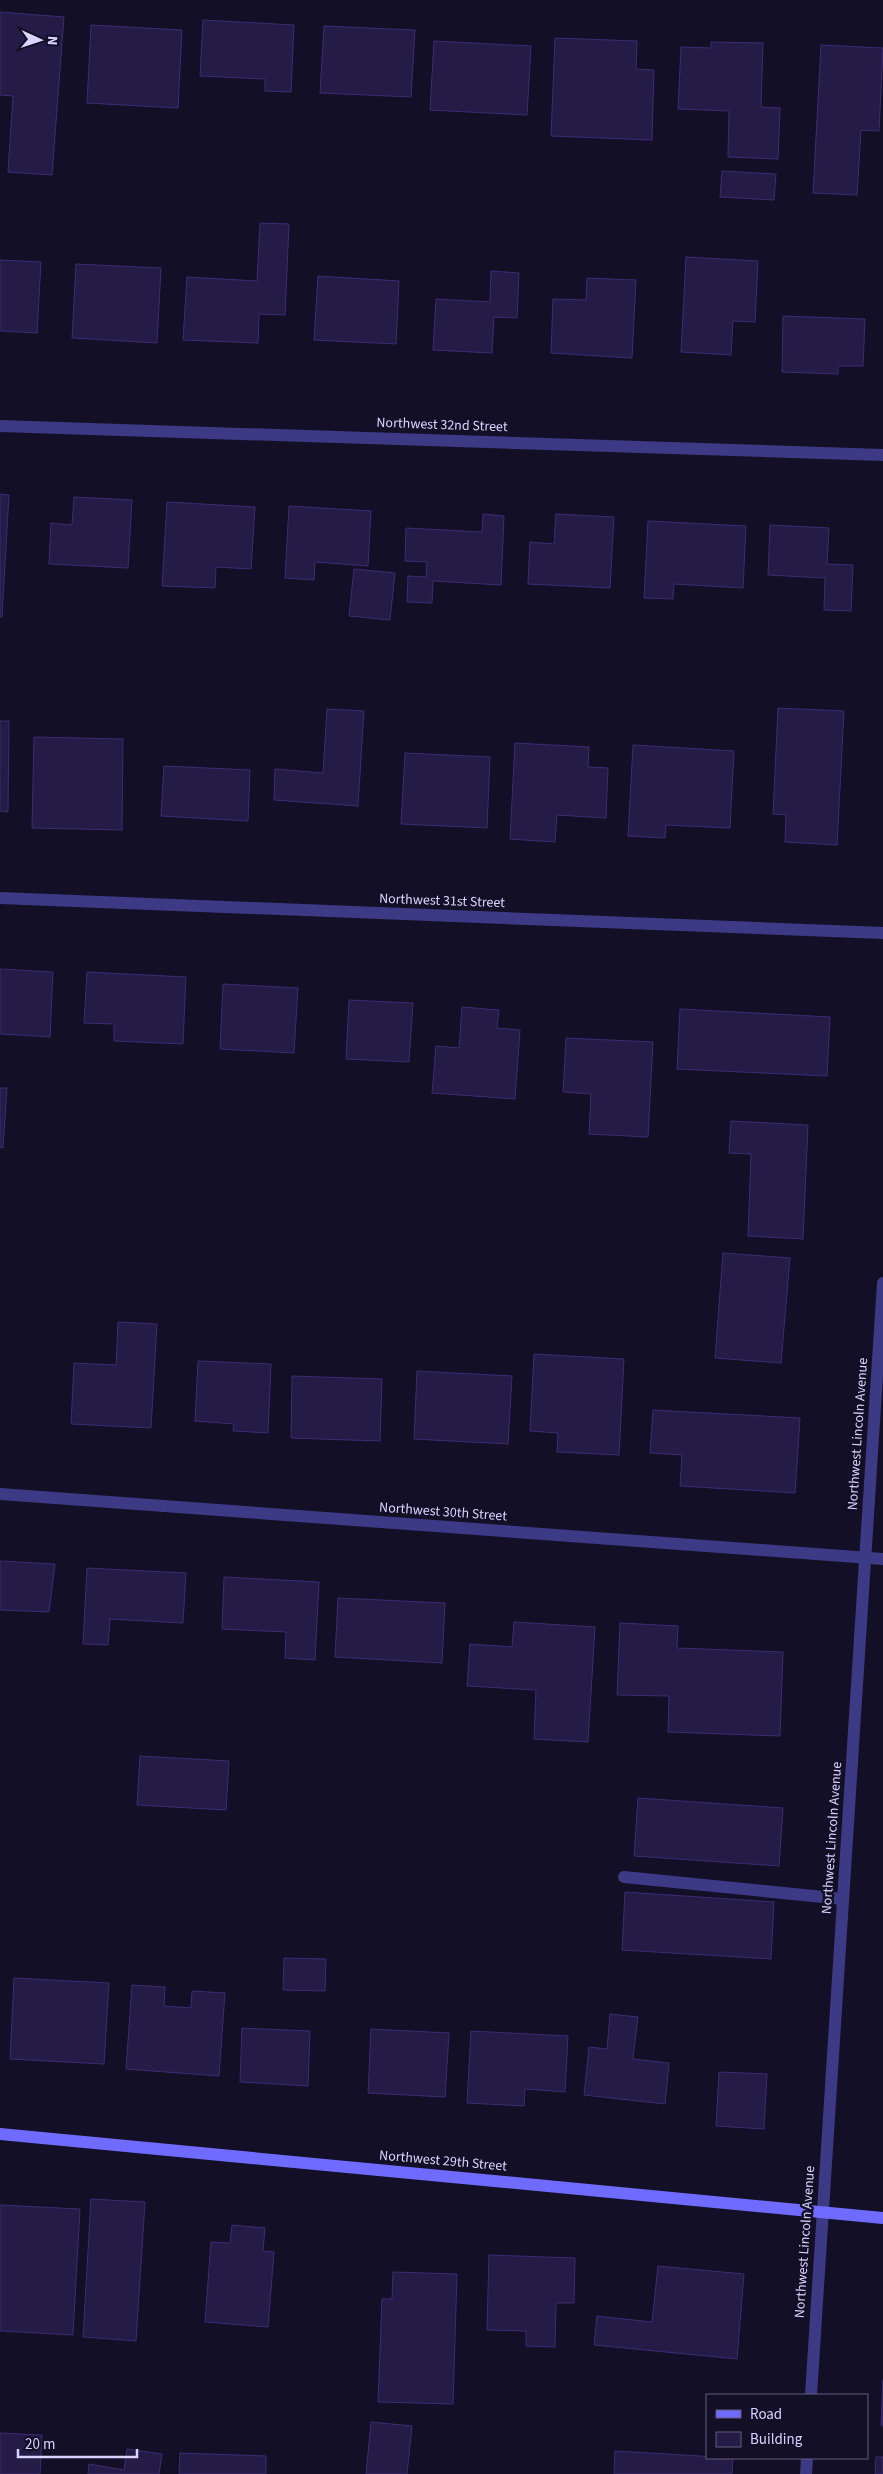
<svg xmlns="http://www.w3.org/2000/svg" width="883" height="2474" viewBox="0 0 883 2474" font-family="'Source Sans 3',sans-serif">
	<rect width="100%" height="100%" fill="#130f26"/>
	<g fill="#241b47" stroke="#3b2d73">
		<path d="M0,12l64,5 -12,158 -44,-3 5,-76 -13,-1z"/>
		<path d="M203,20l91,5 -3,67 -26,-1v-12l-65,-3z"/>
		<path d="M91,25l91,5 -4,78 -91,-5z"/>
		<path d="M324,26l91,4 -4,67 -91,-4z"/>
		<path d="M555,38l82,3 -1,28 18,1 -2,70 -101,-4z"/>
		<path d="M434,41l97,5 -4,69 -97,-5z"/>
		<path d="M711,42l52,1 -2,64 19,1 -2,51 -50,-2 1,-46 -51,-2 3,-62 30,1z"/>
		<path d="M821,45l62,3 -4,83 -18,-1 -4,65 -44,-2z"/>
		<path d="M722,171l54,3 -2,26 -54,-3z"/>
		<path d="M260,223l29,1 -4,91 -26,-1 -1,29 -75,-3 4,-63 70,4z"/>
		<path d="M686,257l72,4 -3,61 -22,-1 -2,34 -50,-3z"/>
		<path d="M0,260l41,2 -4,71 -37,-2z"/>
		<path d="M76,264l85,4 -4,75 -85,-5z"/>
		<path d="M491,271l28,2 -2,45 -23,-1 -2,36 -59,-3 3,-51 54,3z"/>
		<path d="M318,276l81,5 -3,63 -82,-4z"/>
		<path d="M587,278l49,2 -4,78 -81,-5 2,-54 33,1z"/>
		<path d="M783,316l82,3 -2,47h-25v8l-56,-2z"/>
		<path d="M0,494l9,1 -7,122h-2z"/>
		<path d="M74,497l58,3 -4,68 -79,-4 2,-41 21,2z"/>
		<path d="M167,502l88,5 -4,62 -35,-2 -1,21 -53,-2z"/>
		<path d="M289,506l82,5 -3,55 -53,-4 -1,18 -29,-2z"/>
		<path d="M483,514l21,2 -3,69 -68,-4 -1,22 -25,-1 1,-26 18,1 1,-15 -22,-1 1,-33 76,4z"/>
		<path d="M556,514l58,3 -4,71 -82,-4 2,-42 24,2z"/>
		<path d="M648,521l98,5 -3,62 -69,-4 -1,15 -29,-1z"/>
		<path d="M770,525l59,3 -2,36 26,1 -2,46 -27,-1 1,-32 -57,-3z"/>
		<path d="M354,569l41,4 -5,47 -41,-4z"/>
		<path d="M778,708l66,3 -7,134 -52,-3 1,-27 -13,-1z"/>
		<path d="M327,709l37,2 -6,95 -84,-6 1,-31 48,4z"/>
		<path d="M0,721h9l-1,91 -8,-1z"/>
		<path d="M34,737l89,2 -1,91 -90,-2z"/>
		<path d="M515,743l74,4 -1,20 20,1 -2,50 -49,-3 -2,27 -45,-3z"/>
		<path d="M633,745l101,6 -4,77 -64,-3 -1,13 -37,-2z"/>
		<path d="M405,753l85,4 -3,71 -86,-4z"/>
		<path d="M164,766l86,4 -2,51 -87,-5z"/>
		<path d="M0,969l53,3 -3,65 -50,-3z"/>
		<path d="M87,972l99,5 -3,67 -69,-3v-17l-30,-1z"/>
		<path d="M223,984l75,4 -4,65 -74,-4z"/>
		<path d="M349,1000l64,3 -4,59 -63,-3z"/>
		<path d="M462,1007l37,3 -2,18 23,2 -5,69 -83,-6 4,-47 23,2z"/>
		<path d="M680,1009l150,8 -3,59 -150,-7z"/>
		<path d="M566,1038l87,4 -5,95 -59,-3 2,-40 -28,-2z"/>
		<path d="M0,1088h7l-4,60 -3,-1z"/>
		<path d="M731,1121l77,4 -5,114 -55,-3 3,-82 -22,-1z"/>
		<path d="M723,1253l67,5 -9,105 -66,-5z"/>
		<path d="M118,1322l39,2 -6,104 -80,-4 3,-61 42,2z"/>
		<path d="M534,1354l90,5 -5,96 -62,-3 1,-19 -28,-2z"/>
		<path d="M198,1361l73,3 -3,69 -35,-2 1,-7 -39,-3z"/>
		<path d="M417,1371l95,5 -4,68 -94,-5z"/>
		<path d="M292,1376l90,3 -2,62 -89,-3z"/>
		<path d="M653,1410l147,8 -5,75 -115,-7 2,-31 -32,-2z"/>
		<path d="M0,1561l55,3 -6,48 -49,-2z"/>
		<path d="M87,1568l99,5 -3,50 -73,-4 -2,26 -25,-1z"/>
		<path d="M224,1577l95,5 -4,78 -30,-2 1,-26 -64,-3z"/>
		<path d="M338,1598l107,5 -3,60 -107,-6z"/>
		<path d="M514,1622l81,5 -7,115 -54,-3 2,-49 -69,-4 3,-42 42,3z"/>
		<path d="M620,1623l58,3 -1,22 106,4 -3,84 -112,-4 1,-36 -52,-1z"/>
		<path d="M140,1756l89,5 -3,49 -89,-5z"/>
		<path d="M638,1798l145,10 -4,58 -145,-10z"/>
		<path d="M625,1892l149,10 -3,57 -149,-9z"/>
		<path d="M284,1958l42,1 -1,32 -42,-1z"/>
		<path d="M14,1978l95,5 -5,81 -94,-5z"/>
		<path d="M132,1985l33,2 -1,19 27,2 1,-17 33,2 -6,83 -93,-7z"/>
		<path d="M610,2014l28,3 -5,42 36,4 -4,41 -81,-9 5,-48 18,2z"/>
		<path d="M242,2028l68,3 -2,55 -68,-4z"/>
		<path d="M371,2029l78,4 -4,64 -77,-4z"/>
		<path d="M471,2031l97,5 -3,56 -40,-3 -1,17 -57,-3z"/>
		<path d="M719,2072l48,2 -3,55 -48,-3z"/>
		<path d="M91,2199l54,3 -9,139 -53,-4z"/>
		<path d="M0,2205l80,4 -7,126 -73,-4z"/>
		<path d="M232,2225l33,3 -2,23 11,1 -6,75 -63,-5 6,-80 19,1z"/>
		<path d="M489,2255l86,3 -1,45h-18l-1,44 -29,-1v-15l-39,-1z"/>
		<path d="M658,2266l86,8 -7,85 -143,-14 3,-29 55,6z"/>
		<path d="M393,2272l64,2 -4,130 -75,-2 4,-103h10z"/>
		<path d="M883,2380v46l-2,-1z"/>
		<path d="M371,2422l41,4 -5,48h-41z"/>
		<path d="M0,2433l42,2 -2,39h-40z"/>
		<path d="M127,2449l35,5 -3,20h-71l1,-10 35,6z"/>
		<path d="M615,2451l118,7 -1,16h-118z"/>
		<path d="M180,2453l86,3v18h-87z"/>
		<path d="M876,2457h7v17h-8z"/>
	</g>
	<g fill="none" stroke-linecap="round" stroke-linejoin="round">
		<path stroke="#3d3a85" stroke-width="12" d="M624,1877l219,22"/>
		<g stroke="#3d3a85" stroke-width="12">
			<path d="M0,426l883,29"/>
			<path d="M0,898l883,35"/>
			<path d="M0,1494l883,65"/>
			<path d="M811,2395l72,-1112"/>
			<path d="M806,2474l1,-16"/>
		</g>
		<path stroke="#6f6bff" stroke-width="12" d="M0,2134l883,84"/>
	</g>
	<g text-anchor="middle" dominant-baseline="central" stroke-width="5" stroke-linejoin="round" paint-order="stroke">
		<g font-size="14" fill="#d9d4ff" stroke="#130f26">
			<text transform="translate(442 425) rotate(2)">Northwest 32nd Street</text>
			<text transform="translate(442 901) rotate(2)">Northwest 31st Street</text>
			<text transform="translate(858 1434) rotate(-86)">Northwest Lincoln Avenue</text>
			<text transform="translate(443 1512) rotate(4)">Northwest 30th Street</text>
			<text transform="translate(832 1838) rotate(-86)">Northwest Lincoln Avenue</text>
			<text transform="translate(443 2161) rotate(5)">Northwest 29th Street</text>
			<text transform="translate(805 2242) rotate(-86)">Northwest Lincoln Avenue</text>
		</g>
	</g>
	<rect x="706" y="2394" width="162" height="65" fill="#130f26" stroke="#625e7d"/>
	<rect x="716" y="2410" width="25" height="8" fill="#6f6bff" stroke="#625e7d"/>
	<text x="750" y="2419" font-size="15" fill="#d9d4ff">Road</text>
	<rect x="716" y="2432" width="25" height="15" fill="#241b47" stroke="#625e7d"/>
	<text x="750" y="2444" font-size="15" fill="#d9d4ff">Building</text>
	<g transform="translate(40 40) rotate(93)" stroke="#130f26" stroke-width="4" paint-order="stroke">
	<path d="M0-4L9 19L0 12L-9 19Z" fill="#d9d4ff"/>
	<text y="-8" font-size="14" font-weight="bold" text-anchor="middle" fill="#d9d4ff">N</text>
	</g>
	<path d="M18 2449v8h119v-8" fill="none" stroke="#d9d4ff" stroke-width="2.5"/>
	<text x="25" y="2449" font-size="15" fill="#d9d4ff" stroke="#130f26" stroke-width="4" paint-order="stroke">20 m</text>
</svg>
